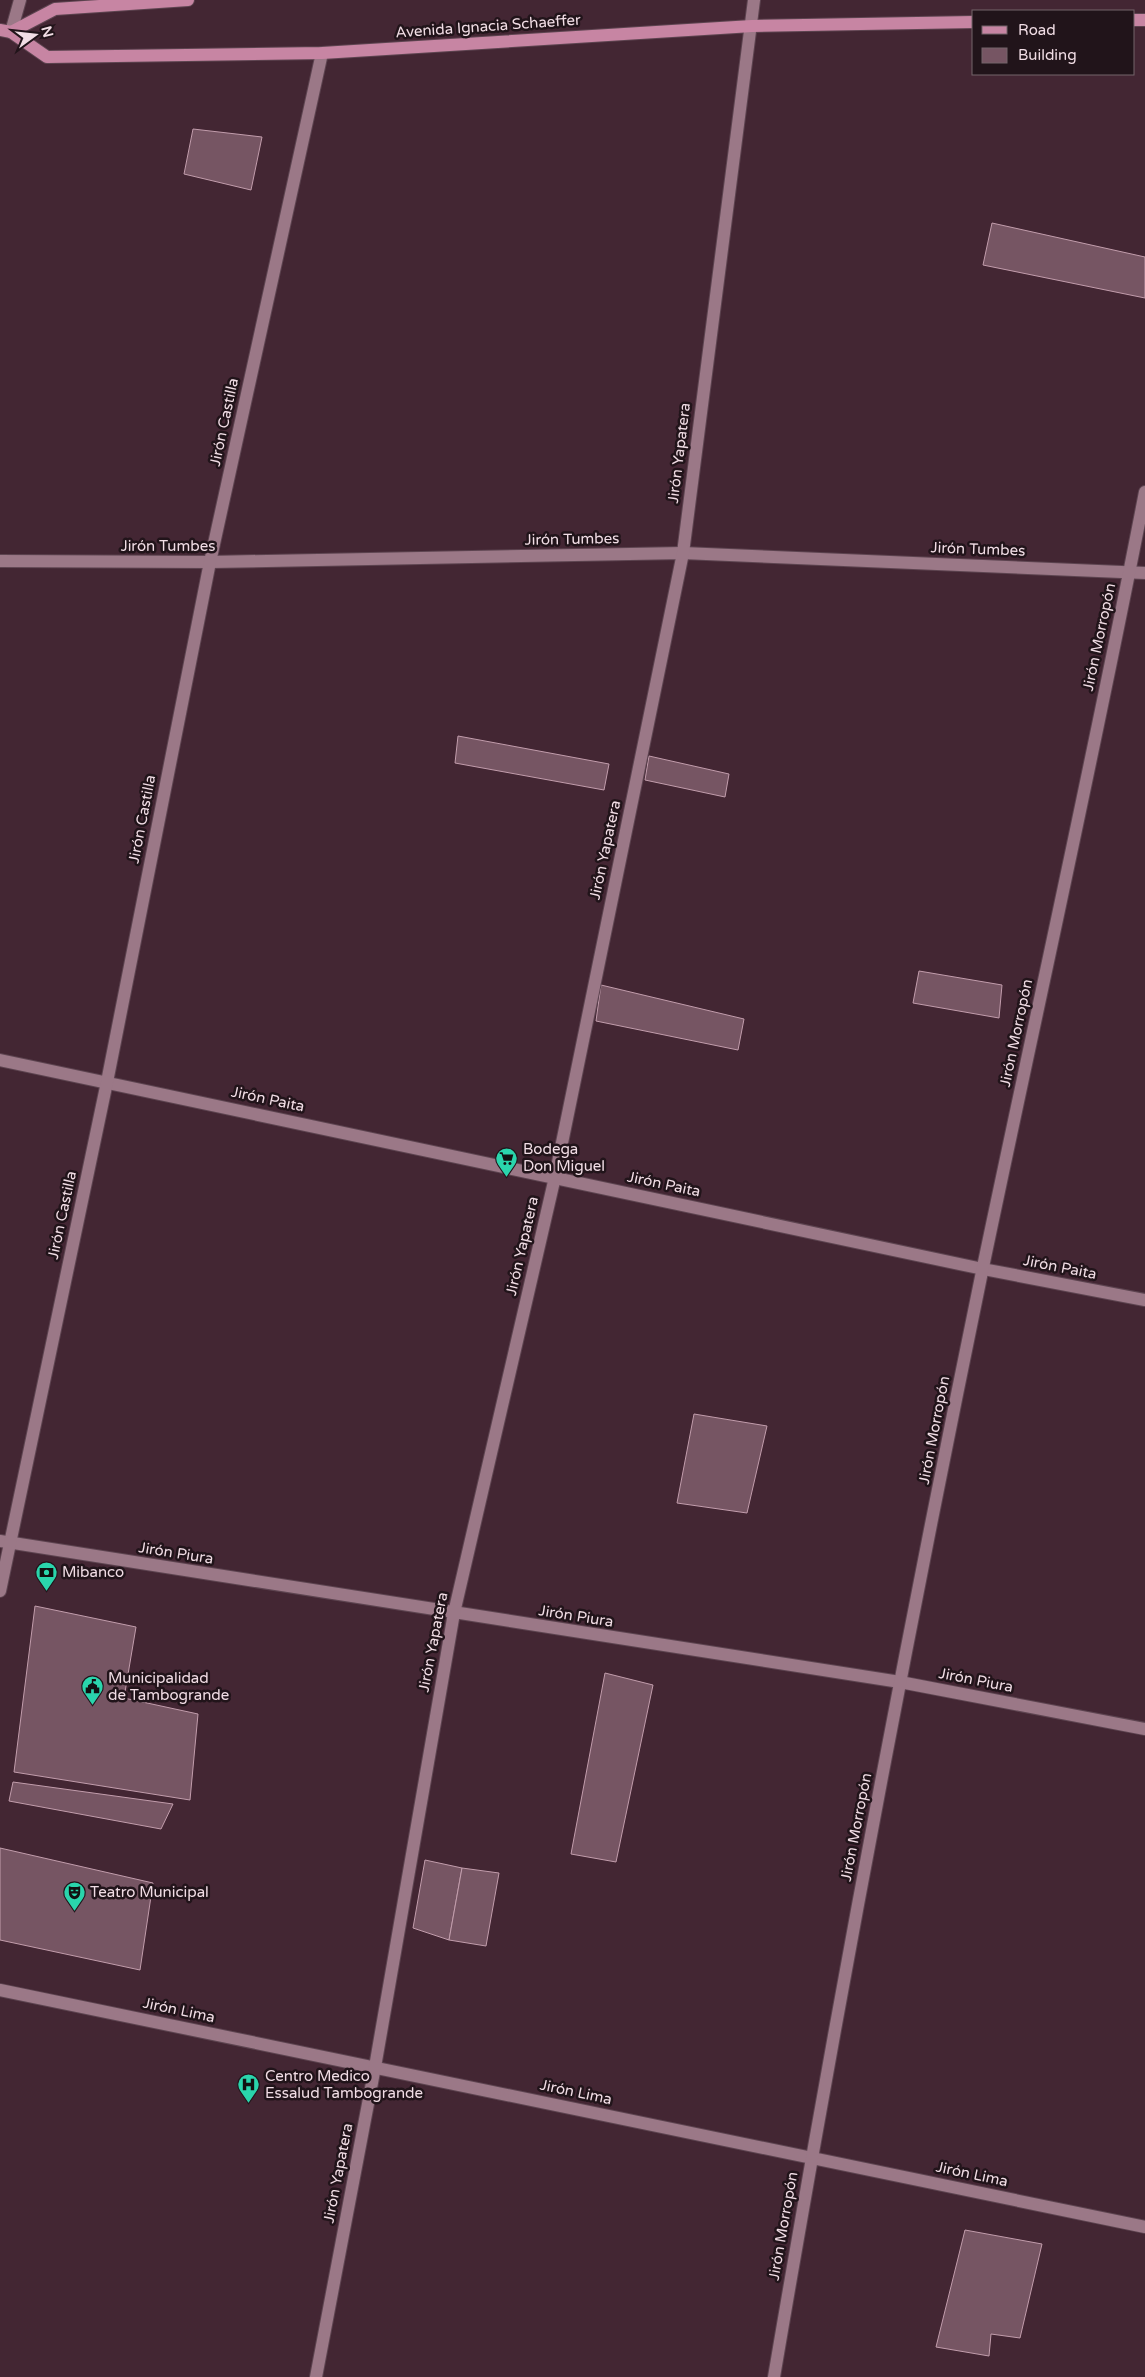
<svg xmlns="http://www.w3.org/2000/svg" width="1145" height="2377" viewBox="0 0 1145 2377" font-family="'Varela Round',sans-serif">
	<rect width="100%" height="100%" fill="#432633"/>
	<g fill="#765563" stroke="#c29dac">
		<path d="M193,129l69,8 -11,53 -67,-16z"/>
		<path d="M992,223l153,34v41l-162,-33z"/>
		<path d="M458,736l151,28 -5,26 -149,-27z"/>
		<path d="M649,756l80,18 -4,23 -80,-17z"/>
		<path d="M919,971l83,14 -3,33 -86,-15z"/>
		<path d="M601,985l143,34 -6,31 -142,-29z"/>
		<path d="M694,1414l73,12 -20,87 -70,-10z"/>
		<path d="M35,1606l101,21 -12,71 74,16 -8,86 -176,-28z"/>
		<path d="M605,1673l48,12 -37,177 -45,-8z"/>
		<path d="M13,1782l160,22 -12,25 -152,-28z"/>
		<path d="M0,1848l153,35 -13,87 -140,-30z"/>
		<path d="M425,1860l37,8 -13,72 -36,-12z"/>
		<path d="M462,1868l37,5 -13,73 -37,-6z"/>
		<path d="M965,2230l77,14 -22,94 -29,-4 -2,22 -53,-9z"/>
	</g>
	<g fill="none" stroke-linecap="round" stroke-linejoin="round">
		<defs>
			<g id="street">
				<path d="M11,32l9,-32"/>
				<path d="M0,561l210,1 473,-9 462,20"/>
				<path d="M0,1060l983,209 162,31"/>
				<path d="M0,1541l900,141 245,47"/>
				<path d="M0,1591l107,-509 103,-520 112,-509"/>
				<path d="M0,1990l1145,237"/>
				<path d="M316,2377l59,-310 79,-454 101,-436 128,-624 71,-553"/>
				<path d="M774,2377c63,-371 133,-741 209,-1110 54,-258 112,-516 162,-775"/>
			</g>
			<g id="primary">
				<path d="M1134,20h11"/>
				<path d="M0,30l11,2 36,25 275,-4 430,-27 222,-4"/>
				<path d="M11,32l44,-23 133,-9"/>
			</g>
		</defs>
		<use href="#street" stroke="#5d4450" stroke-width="14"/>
		<use href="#primary" stroke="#5d4450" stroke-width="14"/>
		<use href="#street" stroke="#9b7887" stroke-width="12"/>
		<use href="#primary" stroke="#c785a3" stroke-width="12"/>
	</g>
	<defs>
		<symbol id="supermarket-pin" viewBox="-11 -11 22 30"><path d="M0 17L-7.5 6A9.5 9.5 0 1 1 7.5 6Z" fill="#2ad5ac" stroke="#21141a"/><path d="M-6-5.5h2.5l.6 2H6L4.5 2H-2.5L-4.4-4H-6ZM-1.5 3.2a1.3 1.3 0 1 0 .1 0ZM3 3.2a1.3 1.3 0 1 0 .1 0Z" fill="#111"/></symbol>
		<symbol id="bank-pin" viewBox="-11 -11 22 30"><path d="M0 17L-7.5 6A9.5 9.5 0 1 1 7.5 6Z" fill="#2ad5ac" stroke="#21141a"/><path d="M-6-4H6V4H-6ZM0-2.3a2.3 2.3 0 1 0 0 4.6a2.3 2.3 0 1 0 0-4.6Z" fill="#111"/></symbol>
		<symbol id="civic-pin" viewBox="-11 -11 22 30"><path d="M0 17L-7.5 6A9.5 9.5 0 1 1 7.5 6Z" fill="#2ad5ac" stroke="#21141a"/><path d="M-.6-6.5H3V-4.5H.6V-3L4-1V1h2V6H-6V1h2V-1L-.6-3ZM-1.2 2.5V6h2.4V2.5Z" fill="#111"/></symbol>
		<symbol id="theatre-pin" viewBox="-11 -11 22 30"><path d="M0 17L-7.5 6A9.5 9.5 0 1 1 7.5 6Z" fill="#2ad5ac" stroke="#21141a"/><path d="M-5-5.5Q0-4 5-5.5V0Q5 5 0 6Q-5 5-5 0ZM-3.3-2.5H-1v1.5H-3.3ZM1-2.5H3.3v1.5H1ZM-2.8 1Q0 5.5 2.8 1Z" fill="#111"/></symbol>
		<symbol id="hospital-pin" viewBox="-11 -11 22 30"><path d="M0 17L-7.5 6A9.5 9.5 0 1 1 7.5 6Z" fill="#2ad5ac" stroke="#21141a"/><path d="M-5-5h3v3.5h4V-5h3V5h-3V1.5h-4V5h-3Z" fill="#111"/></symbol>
	</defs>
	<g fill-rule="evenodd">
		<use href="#supermarket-pin" x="494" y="1146" width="25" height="34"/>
		<use href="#bank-pin" x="34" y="1560" width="25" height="34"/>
		<use href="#civic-pin" x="80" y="1674" width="25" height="34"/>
		<use href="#theatre-pin" x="62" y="1880" width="25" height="34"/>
		<use href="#hospital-pin" x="236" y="2072" width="25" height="34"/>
	</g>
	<g text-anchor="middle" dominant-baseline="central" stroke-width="5" stroke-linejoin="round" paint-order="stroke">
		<g font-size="15" fill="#f1dde5" stroke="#21141a">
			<text transform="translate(488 26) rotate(-4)">Avenida Ignacia Schaeffer</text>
			<text transform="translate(224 422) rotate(-78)">Jirón Castilla</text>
			<text transform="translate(679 453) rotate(-83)">Jirón Yapatera</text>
			<text transform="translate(572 539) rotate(-1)">Jirón Tumbes</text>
			<text x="168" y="546">Jirón Tumbes</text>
			<text transform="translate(978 549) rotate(2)">Jirón Tumbes</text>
			<text transform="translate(1099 637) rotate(-78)">Jirón Morropón</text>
			<text transform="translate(142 819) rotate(-79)">Jirón Castilla</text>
			<text transform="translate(605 850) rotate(-78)">Jirón Yapatera</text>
			<text transform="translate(1016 1033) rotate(-78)">Jirón Morropón</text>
			<text transform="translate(268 1099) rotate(12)">Jirón Paita</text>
			<text transform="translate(664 1184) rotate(12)">Jirón Paita</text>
			<text transform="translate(62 1215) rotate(-78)">Jirón Castilla</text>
			<text transform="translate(522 1246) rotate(-77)">Jirón Yapatera</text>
			<text transform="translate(1060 1267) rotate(11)">Jirón Paita</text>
			<text transform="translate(934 1430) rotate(-79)">Jirón Morropón</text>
			<text transform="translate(176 1553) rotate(9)">Jirón Piura</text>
			<text transform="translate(576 1616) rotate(9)">Jirón Piura</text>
			<text transform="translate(433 1642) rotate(-79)">Jirón Yapatera</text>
			<text transform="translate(976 1680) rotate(11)">Jirón Piura</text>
			<text transform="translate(856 1827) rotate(-79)">Jirón Morropón</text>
			<text transform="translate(179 2010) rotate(12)">Jirón Lima</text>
			<text transform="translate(576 2092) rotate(12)">Jirón Lima</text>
			<text transform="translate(338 2173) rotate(-79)">Jirón Yapatera</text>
			<text transform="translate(972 2174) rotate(12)">Jirón Lima</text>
			<text transform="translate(783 2226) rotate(-80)">Jirón Morropón</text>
		</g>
		<g font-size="15" fill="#f1dde5" stroke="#21141a" text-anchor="start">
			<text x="523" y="1149">Bodega<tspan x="523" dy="17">Don Miguel</tspan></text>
			<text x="62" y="1572">Mibanco</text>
			<text x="108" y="1678">Municipalidad<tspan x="108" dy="17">de Tambogrande</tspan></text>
			<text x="90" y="1892">Teatro Municipal</text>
			<text x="265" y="2076">Centro Medico<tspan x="265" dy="17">Essalud Tambogrande</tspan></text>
		</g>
	</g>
	<rect x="972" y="10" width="162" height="65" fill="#21141a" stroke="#74646b"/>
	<rect x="982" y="26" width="25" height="8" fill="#c785a3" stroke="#74646b"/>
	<text x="1018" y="35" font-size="15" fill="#f1dde5">Road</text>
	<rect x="982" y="48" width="25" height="15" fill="#765563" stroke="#74646b"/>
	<text x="1018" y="60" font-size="15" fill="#f1dde5">Building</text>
	<g transform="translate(35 35) rotate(75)" stroke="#21141a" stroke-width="4" paint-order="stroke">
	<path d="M0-4L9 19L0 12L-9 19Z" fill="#f1dde5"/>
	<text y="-8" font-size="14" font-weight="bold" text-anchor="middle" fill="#f1dde5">N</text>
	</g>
</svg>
